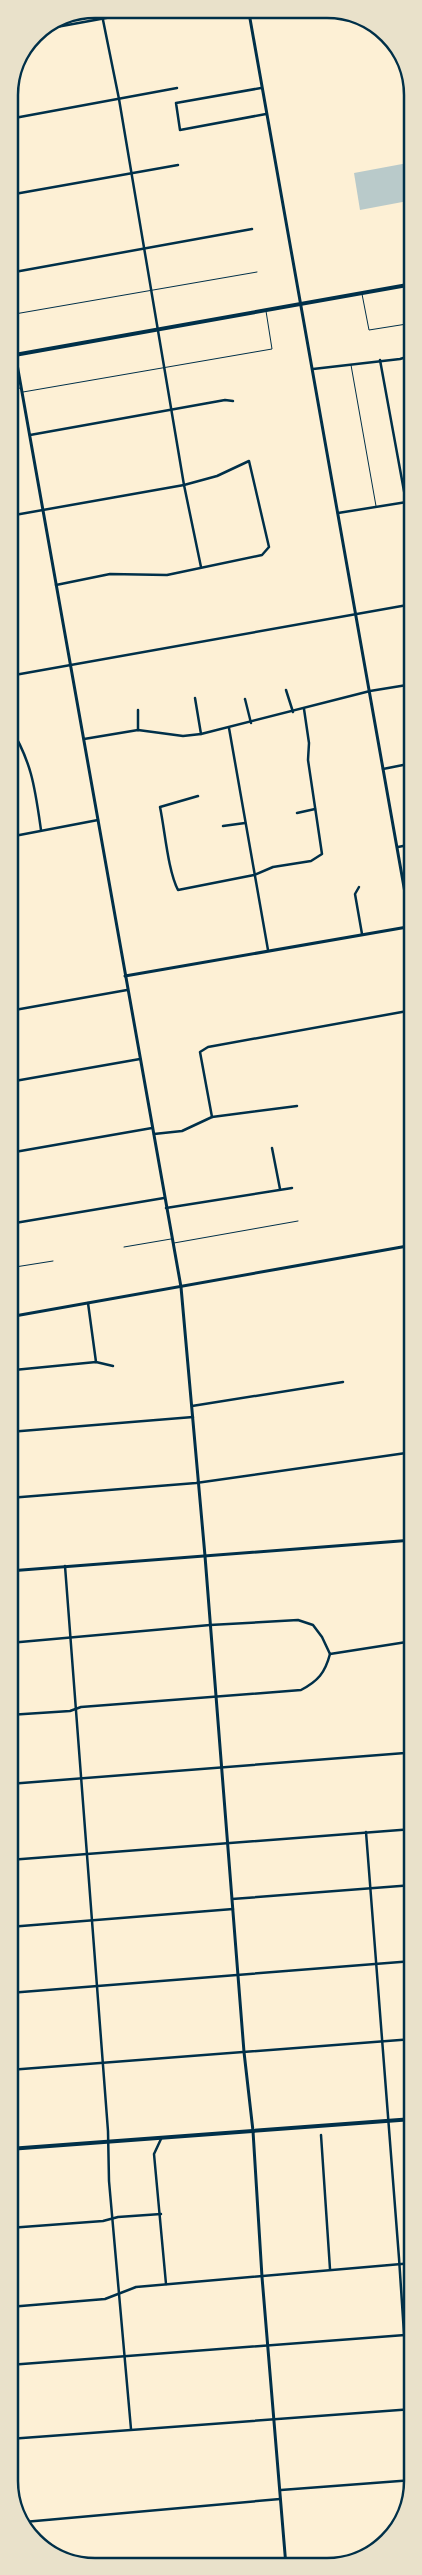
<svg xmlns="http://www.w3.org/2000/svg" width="422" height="2575" viewBox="0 0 422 2575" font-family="Karla,sans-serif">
	<rect width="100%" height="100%" fill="#fdf0d5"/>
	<path fill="#b9caca" d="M413,162v38l-53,10 -6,-37z"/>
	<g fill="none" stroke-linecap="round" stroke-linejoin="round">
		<g stroke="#003049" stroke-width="1">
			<path d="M362,294l7,36 44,-7"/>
			<path d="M9,315l248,-43"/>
			<path d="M351,365l25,141"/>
			<path d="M9,391l11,-3"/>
			<path d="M23,392l249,-43 -6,-38"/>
			<path d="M174,1243l124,-22"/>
			<path d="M124,1247l47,-8"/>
			<path d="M9,1268l44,-7"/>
		</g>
		<g stroke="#003049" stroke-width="2.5">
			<path d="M102,15l17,84 65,386 17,82"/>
			<path d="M40,30l88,-16"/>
			<path d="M407,74l6,31"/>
			<path d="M261,88l-85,15 4,27 86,-16"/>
			<path d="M9,119l168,-31"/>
			<path d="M9,195l169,-30"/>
			<path d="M9,273l243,-44"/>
			<path d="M380,360l26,142"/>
			<path d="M313,369l87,-10 13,-4"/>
			<path d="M30,435l195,-35 8,1"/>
			<path d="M338,513l75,-12"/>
			<path d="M9,516l175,-31 33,-9 32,-15 20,86 -7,8 -95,20 -57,-1 -54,11"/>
			<path d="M9,676l404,-72"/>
			<path d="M286,690l7,22"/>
			<path d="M195,698l6,36"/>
			<path d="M245,699l6,24"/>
			<path d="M138,710v20"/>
			<path d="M9,725c23,37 26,63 32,105"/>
			<path d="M229,728l39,222"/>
			<path d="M84,739l54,-9 45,6 18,-2 169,-43 43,-7"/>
			<path d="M383,769l30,-6"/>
			<path d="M198,796l-38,11c5,24 8,64 18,83l76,-15 19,-8 38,-6 11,-7 -14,-94 1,-17 -5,-34"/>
			<path d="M297,813l18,-4"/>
			<path d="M223,826l22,-3"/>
			<path d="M9,837l89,-17"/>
			<path d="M398,847l15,-3"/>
			<path d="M359,887l-4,7 7,40"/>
			<path d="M9,1011l118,-21"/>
			<path d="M9,1082l131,-23"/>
			<path d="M212,1117l-12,-65 8,-5 205,-37"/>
			<path d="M154,1134l28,-3 30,-14 85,-11"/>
			<path d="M272,1148l8,41"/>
			<path d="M9,1153l143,-25"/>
			<path d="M166,1208l126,-20"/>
			<path d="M9,1224l155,-26"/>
			<path d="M88,1303l8,59"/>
			<path d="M14,1370l82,-8 17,4"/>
			<path d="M192,1406l151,-24"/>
			<path d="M9,1432l184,-15"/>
			<path d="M9,1498l187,-15 217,-31"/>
			<path d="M65,1566l43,565 1,50 22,248"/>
			<path d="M9,1643l201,-18 88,-5 15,5 9,12 8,17 83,-13"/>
			<path d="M9,1715l61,-4 11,-4 220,-17c17,-9 24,-17 29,-36"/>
			<path d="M9,1784l396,-31 8,-2"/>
			<path d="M366,1832l33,426 10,151"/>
			<path d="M9,1860l404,-31"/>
			<path d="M232,1899l181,-14"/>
			<path d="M9,1927l224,-18"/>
			<path d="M9,1993l404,-32"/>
			<path d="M9,2070l404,-31"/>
			<path d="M321,2135l9,134"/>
			<path d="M161,2139l-7,15 12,130"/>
			<path d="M9,2228l94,-7 15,-4 43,-3"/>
			<path d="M9,2307l96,-8 31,-12 277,-24"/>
			<path d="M9,2365l396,-30"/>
			<path d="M9,2439l404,-30"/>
			<path d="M281,2490l132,-10"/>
			<path d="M24,2522l256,-23"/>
		</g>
		<g stroke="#003049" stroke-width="3">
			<path d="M9,319l172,968 24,269 39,496 9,79 9,146 24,289"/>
			<path d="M125,976l288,-50"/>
			<path d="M9,1571l404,-31"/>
		</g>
		<g stroke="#003049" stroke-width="3">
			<path d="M249,13l164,925"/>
			<path d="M9,1317l404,-72"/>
		</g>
		<g stroke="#003049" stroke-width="4">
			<path d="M9,356l404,-72"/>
			<path d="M9,2149l404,-30"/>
		</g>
	</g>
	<path d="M0 0H422V2575H0ZM95 18H327A77 77 0 0 1 404 95V2481A77 77 0 0 1 327 2558H95A77 77 0 0 1 18 2481V95A77 77 0 0 1 95 18Z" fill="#e9e1ca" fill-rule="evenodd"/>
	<path fill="none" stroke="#003049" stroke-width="2.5" d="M95 18H327A77 77 0 0 1 404 95V2481A77 77 0 0 1 327 2558H95A77 77 0 0 1 18 2481V95A77 77 0 0 1 95 18Z"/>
</svg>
